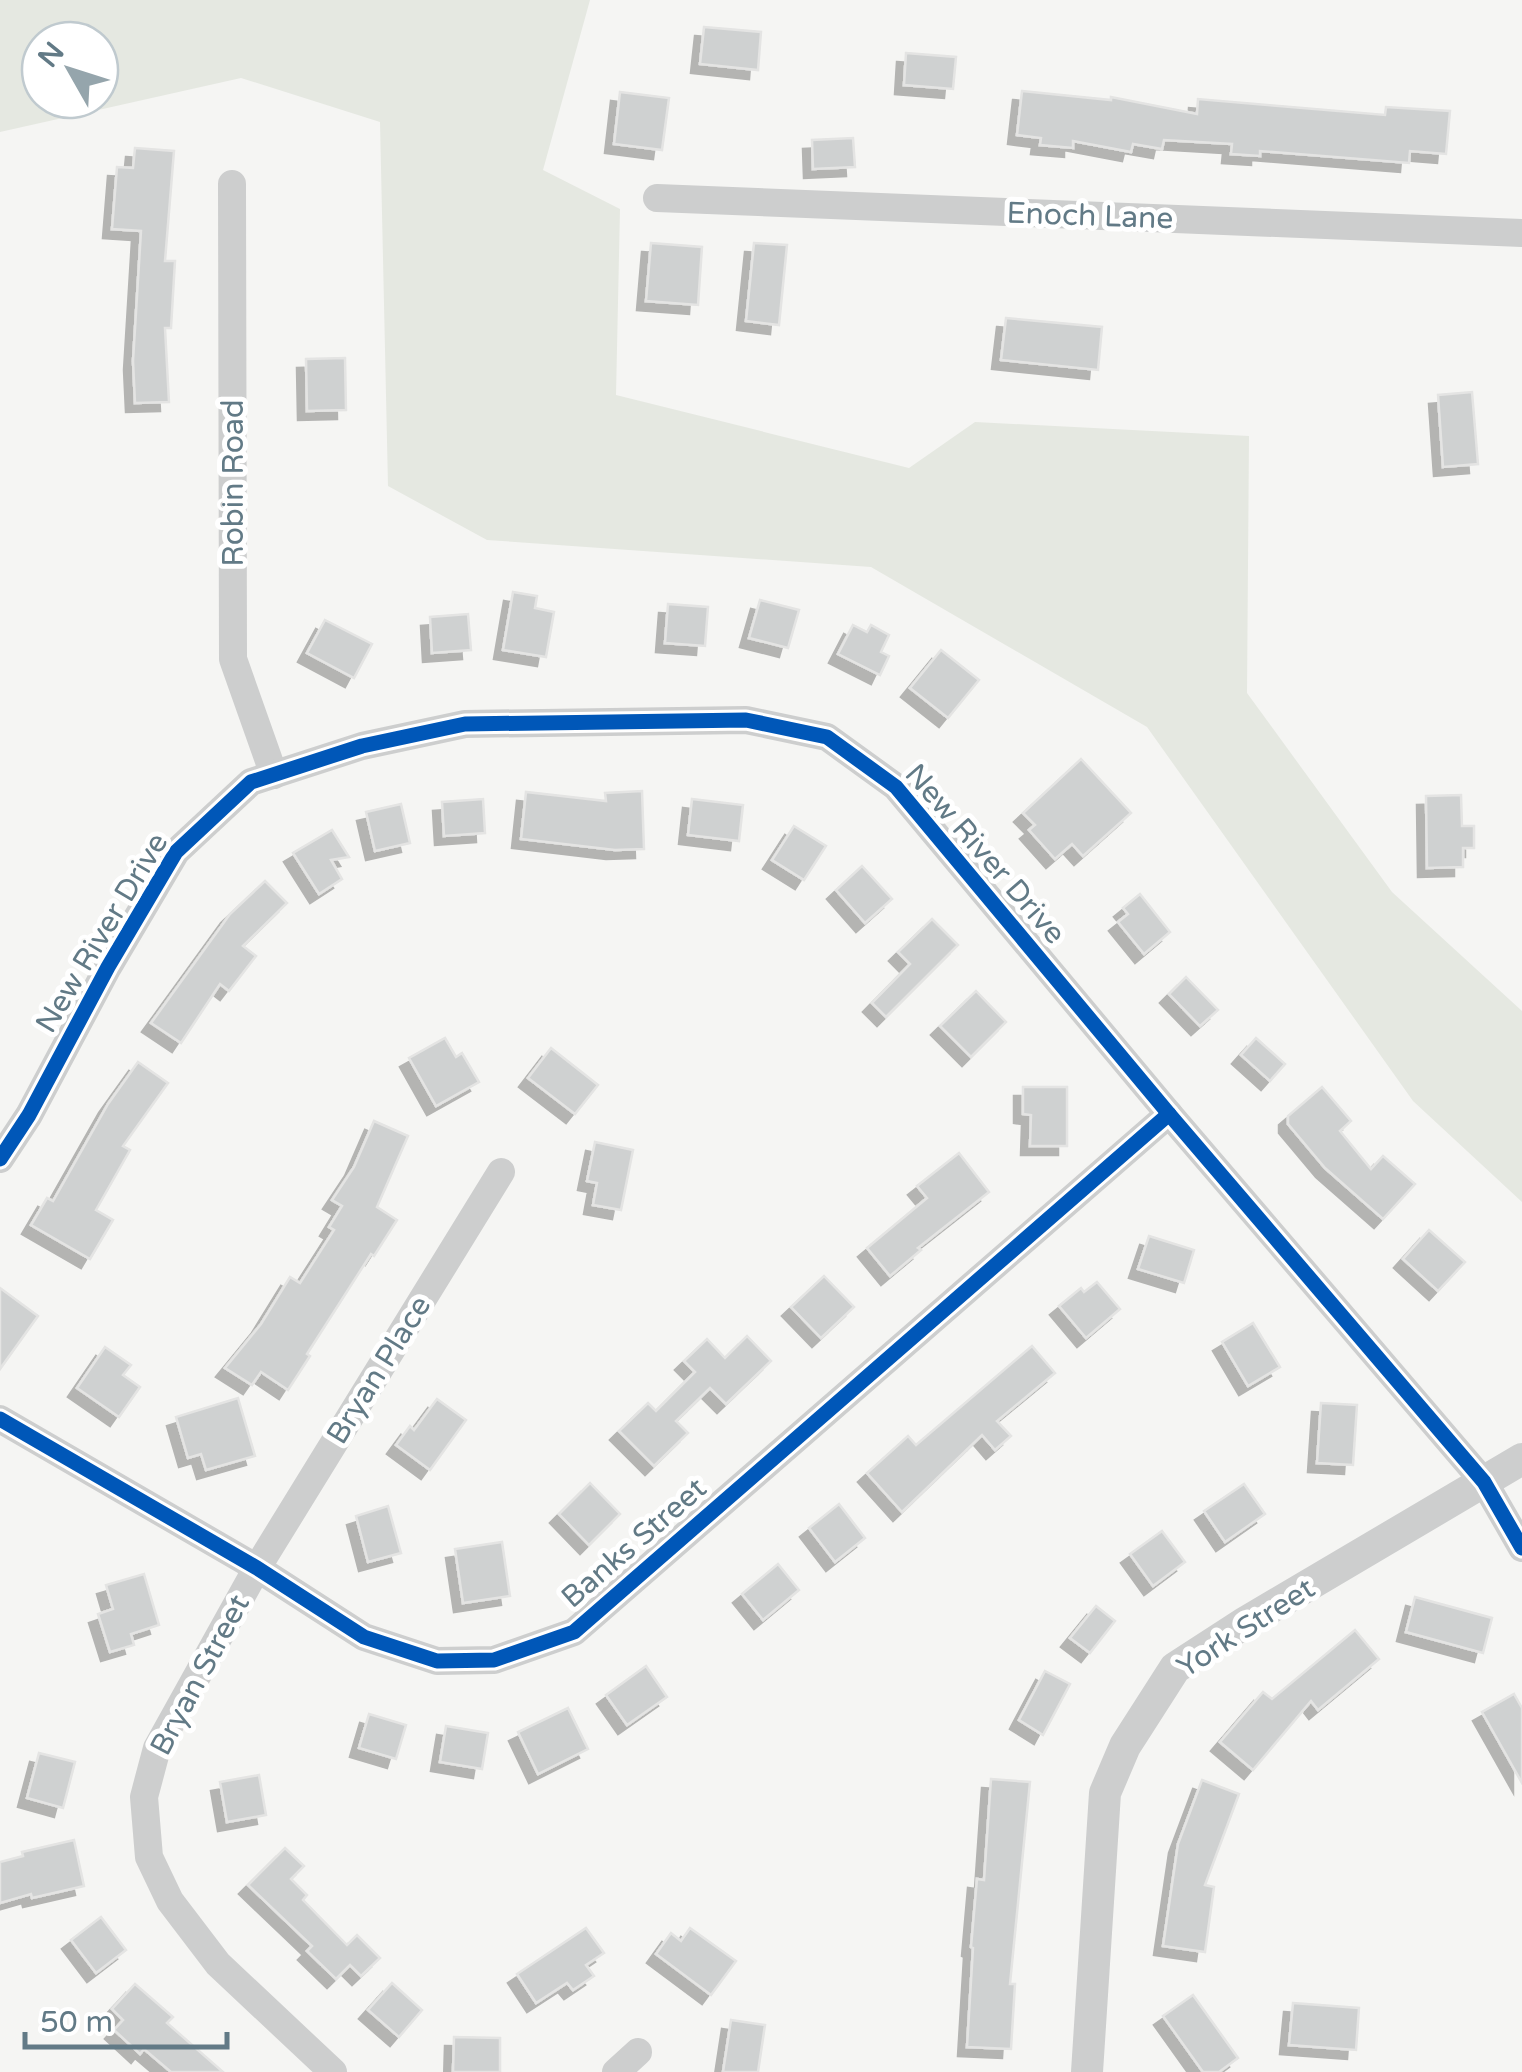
<svg xmlns="http://www.w3.org/2000/svg" width="1522" height="2072" viewBox="0 0 1522 2072" font-family="'Varela Round',sans-serif">
	<defs>
		<filter id="shadow"><feDropShadow dx="-9" dy="9" stdDeviation="0" flood-color="#0004"/></filter>
	</defs>
	<rect width="100%" height="100%" fill="#f5f5f3"/>
	<path fill="#e5e8e1" fill-rule="evenodd" d="M0,0h590l-47,170 77,39 -4,186 293,73 66,-46 274,14 -2,257 145,199 130,119v191l-109,-101 -266,-374 -276,-160 -384,-27 -99,-54 -8,-364 -139,-44 -241,54zM40,40h60v60h-60z"/>
	<g fill="#cfd1d1" stroke="#e4e4e3" stroke-width="2.5" filter="url(#shadow)">
		<path d="M704,27l57,5 -3,38 -58,-6z"/>
		<path d="M906,53l50,4 -3,32 -49,-4z"/>
		<path d="M1022,91l89,9v-3l86,17 1,-15 187,16 1,-8 64,4 -4,43 -36,-3 -1,12 -149,-12v5l-29,-2 1,-10 -68,-4 -2,9 -29,-5 -2,8 -58,-11v7l-33,-3 1,-7 -24,-3z"/>
		<path d="M620,92l49,6 -7,52 -48,-6z"/>
		<path d="M853,138l2,29 -42,2 -1,-29z"/>
		<path d="M135,148l39,3 -9,110h10l-4,67h-6l4,74 -34,1 -2,-42 8,-130 -29,-2 5,-62 16,1z"/>
		<path d="M651,243l51,4 -4,58 -52,-4z"/>
		<path d="M754,243l33,2 -8,80 -33,-4z"/>
		<path d="M1006,318l96,9 -4,43 -97,-10z"/>
		<path d="M345,358l1,52 -39,1 -1,-52z"/>
		<path d="M1472,392l6,72 -35,3 -5,-72z"/>
		<path d="M513,592l24,4 -2,12 19,4 -8,45 -43,-7z"/>
		<path d="M760,600l39,10 -11,38 -39,-10z"/>
		<path d="M668,604l40,3 -3,39 -40,-3z"/>
		<path d="M468,614l3,36 -39,3 -2,-36z"/>
		<path d="M325,620l47,24 -18,34 -47,-25z"/>
		<path d="M853,625l14,7 4,-7 18,10 -8,17 8,4 -9,19 -42,-21z"/>
		<path d="M941,650l38,30 -31,38 -38,-30z"/>
		<path d="M1081,759l50,54 -48,43 -11,-12 -17,15 -26,-29 6,-5 -12,-12z"/>
		<path d="M642,791l2,58 -29,1 -94,-11 5,-47 80,9 -1,-8z"/>
		<path d="M1461,795l1,31h12v22h-11v19l-36,1 -1,-72z"/>
		<path d="M483,799l2,34 -41,3 -2,-34z"/>
		<path d="M692,799l51,6 -4,36 -51,-6z"/>
		<path d="M401,804l9,39 -35,8 -9,-39z"/>
		<path d="M794,826l32,20 -22,34 -32,-20z"/>
		<path d="M332,830l17,27 -18,3 11,19 -23,15 -26,-41z"/>
		<path d="M862,866l30,33 -27,24 -29,-33z"/>
		<path d="M265,881l22,22 -44,43 13,10 -27,35 -9,-7 -39,59 -30,-20 79,-109z"/>
		<path d="M1140,894l30,38 -26,22 -26,-32 10,-8 -5,-6z"/>
		<path d="M932,919l26,26 -72,72 -14,-14 38,-39 -12,-12z"/>
		<path d="M1186,977l32,33 -18,16 -31,-32z"/>
		<path d="M976,991l30,31 -35,35 -31,-31z"/>
		<path d="M445,1038l11,19 6,-4 17,29 -43,24 -27,-48z"/>
		<path d="M1256,1038l29,26 -15,17 -29,-26z"/>
		<path d="M551,1048l47,37 -23,29 -47,-36z"/>
		<path d="M138,1062l30,21 -45,63 7,4 -34,60 17,10 -23,39 -59,-34 16,-27 6,3 55,-97z"/>
		<path d="M1023,1087h44v59h-37l1,-31 -8,-1z"/>
		<path d="M1322,1087l29,34 -11,10 31,38 12,-13 32,28 -32,35 -58,-51 -37,-44v-8z"/>
		<path d="M374,1121l34,15 -31,71 20,13 -23,36 -3,-2 -64,100 3,2 -22,34 -27,-18 -9,13 -27,-17 36,-44 29,-47 10,6 34,-53 -5,-3 13,-21 -10,-6 22,-33z"/>
		<path d="M595,1142l38,8 -12,60 -28,-5 4,-22 -10,-2z"/>
		<path d="M959,1153l30,39 -71,56 3,2 -31,26 -23,-28 60,-50 -10,-12z"/>
		<path d="M1429,1230l36,32 -27,29 -35,-32z"/>
		<path d="M1149,1236l45,14 -10,33 -46,-14z"/>
		<path d="M824,1276l30,31 -33,31 -30,-31z"/>
		<path d="M1097,1282l23,27 -34,29 -27,-32 22,-18 3,4z"/>
		<path d="M0,1288l38,28 -38,53z"/>
		<path d="M1253,1323l27,44 -32,19 -26,-44z"/>
		<path d="M747,1336l24,25 -45,43 -16,-16 -34,33 12,12 -34,33 -35,-35 29,-28 8,8 39,-39 -11,-11 23,-22 18,19z"/>
		<path d="M1032,1346l23,27 -58,48 14,15 -16,14 -13,-15 -80,77 -35,-39 41,-37 8,9z"/>
		<path d="M105,1347l26,18 -8,10 17,12 -21,30 -42,-29z"/>
		<path d="M238,1398l17,58 -49,14 -5,-16 -13,4 -12,-41z"/>
		<path d="M437,1399l29,21 -36,50 -34,-25 14,-19 4,4z"/>
		<path d="M1321,1403l36,2 -4,60 -36,-2z"/>
		<path d="M590,1483l30,31 -31,31 -30,-31z"/>
		<path d="M1244,1484l21,30 -40,28 -21,-31z"/>
		<path d="M839,1504l26,34 -30,24 -26,-34z"/>
		<path d="M388,1506l13,47 -33,9 -12,-46z"/>
		<path d="M1162,1531l23,31 -32,24 -23,-32z"/>
		<path d="M502,1542l8,54 -47,7 -8,-54z"/>
		<path d="M778,1564l21,26 -36,30 -21,-26z"/>
		<path d="M144,1574l15,51 -28,9 3,11 -24,7 -12,-38 15,-5 -7,-24z"/>
		<path d="M1415,1597l77,21 -9,35 -77,-21z"/>
		<path d="M1096,1606l19,15 -25,32 -20,-15z"/>
		<path d="M1355,1630l24,29 -61,51 -7,-9 -58,69 -33,-28 43,-50 9,7z"/>
		<path d="M646,1666l21,31 -40,28 -21,-30z"/>
		<path d="M1045,1671l25,13 -27,51 -24,-15z"/>
		<path d="M1514,1694l8,14v75l-40,-71z"/>
		<path d="M568,1708l20,41 -50,25 -20,-42z"/>
		<path d="M369,1714l37,11 -10,34 -37,-11z"/>
		<path d="M446,1726l42,7 -6,36 -42,-7z"/>
		<path d="M39,1753l36,9 -12,46 -36,-10z"/>
		<path d="M259,1775l7,40 -39,7 -7,-40z"/>
		<path d="M991,1779l39,3 -20,202h5l-4,65 -44,-2 6,-99 -2,-1 6,-68 7,1z"/>
		<path d="M1202,1780l37,14 -34,91 9,2 -9,65 -42,-6 15,-102z"/>
		<path d="M74,1840l10,46 -52,12 -1,-4 -31,9v-41l23,-6 -1,-4z"/>
		<path d="M285,1848l19,18 -13,13 16,16 -4,5 44,45 10,-10 23,23 -19,18 -11,-11 -14,14 -29,-28 5,-5 -64,-61z"/>
		<path d="M101,1917l25,33 -30,23 -25,-33z"/>
		<path d="M586,1928l18,25 -18,12 8,11 -21,14 -6,-7 -31,20 -19,-29z"/>
		<path d="M690,1928l46,33 -25,34 -55,-41 15,-21 10,8z"/>
		<path d="M392,1983l30,27 -23,27 -31,-27z"/>
		<path d="M135,1984l38,33 -6,6 56,49h-52l-27,-23 -4,5 -26,-24 9,-10 -11,-11z"/>
		<path d="M1193,1995l45,63 -19,14h-16l-40,-56z"/>
		<path d="M1293,2003l66,5 -3,42 -67,-5z"/>
		<path d="M731,2020l34,5 -7,47h-35z"/>
		<path d="M454,2037l46,1v34h-47z"/>
	</g>
	<g fill="none" stroke-linecap="round" stroke-linejoin="round">
		<g stroke="#cdcece" stroke-width="28">
			<path d="M232,184l1,475 41,116"/>
			<path d="M657,198l865,35"/>
			<path d="M0,1159l29,-44 79,-148 68,-115 75,-70 111,-36 103,-22 281,-4 81,17 69,50 273,327 315,368 38,66"/>
			<path d="M0,1419l257,149 107,69 73,24 57,-1 80,-28 595,-518"/>
			<path d="M333,2072l-115,-108 -48,-63 -21,-44 -5,-60 13,-49 100,-180 244,-396"/>
			<path d="M616,2072l22,-20"/>
		</g>
		<path stroke="#cdcece" stroke-width="32" d="M1087,2072l18,-279 20,-47 50,-78 71,-46 276,-163"/>
		<defs>
			<g id="cycleway">
				<path d="M0,1159l29,-44 79,-148 68,-115 75,-70 111,-36 103,-22 281,-4 81,17 69,50 273,327 315,368 38,66"/>
				<path d="M0,1419l257,149 107,69 73,24 57,-1 80,-28 595,-518"/>
			</g>
		</defs>
		<use href="#cycleway" stroke="#fff" stroke-width="21"/>
		<use href="#cycleway" stroke="#0057b8" stroke-width="15"/>
	</g>
	<g text-anchor="middle" dominant-baseline="central" stroke-width="10" stroke-linejoin="round" paint-order="stroke">
		<g font-size="30" fill="#627a86" stroke="#fff">
			<text transform="translate(1090 216) rotate(2)">Enoch Lane</text>
			<text transform="translate(233 483) rotate(-90)">Robin Road</text>
			<text transform="translate(985 854) rotate(49)">New River Drive</text>
			<text transform="translate(102 933) rotate(-59)">New River Drive</text>
			<text transform="translate(379 1370) rotate(-58)">Bryan Place</text>
			<text transform="translate(634 1543) rotate(-41)">Banks Street</text>
			<text transform="translate(1246 1628) rotate(-33)">York Street</text>
			<text transform="translate(200 1675) rotate(-62)">Bryan Street</text>
		</g>
	</g>
	<g transform="translate(70 70) rotate(309)"><circle r="48" fill="#ffffff" stroke="#c0cacf" stroke-width="2.5"/>
	<path d="M0-8L18 38L0 25L-18 38Z" fill="#95a5ac"/>
	<text y="-15" font-size="28" font-weight="bold" text-anchor="middle" fill="#627a86">N</text>
	</g>
	<path d="M25 2032v15h202v-15" fill="none" stroke="#627a86" stroke-width="5"/>
	<text x="40" y="2032" font-size="30" fill="#627a86" stroke="#ffffff" stroke-width="8" paint-order="stroke">50 m</text>
</svg>
